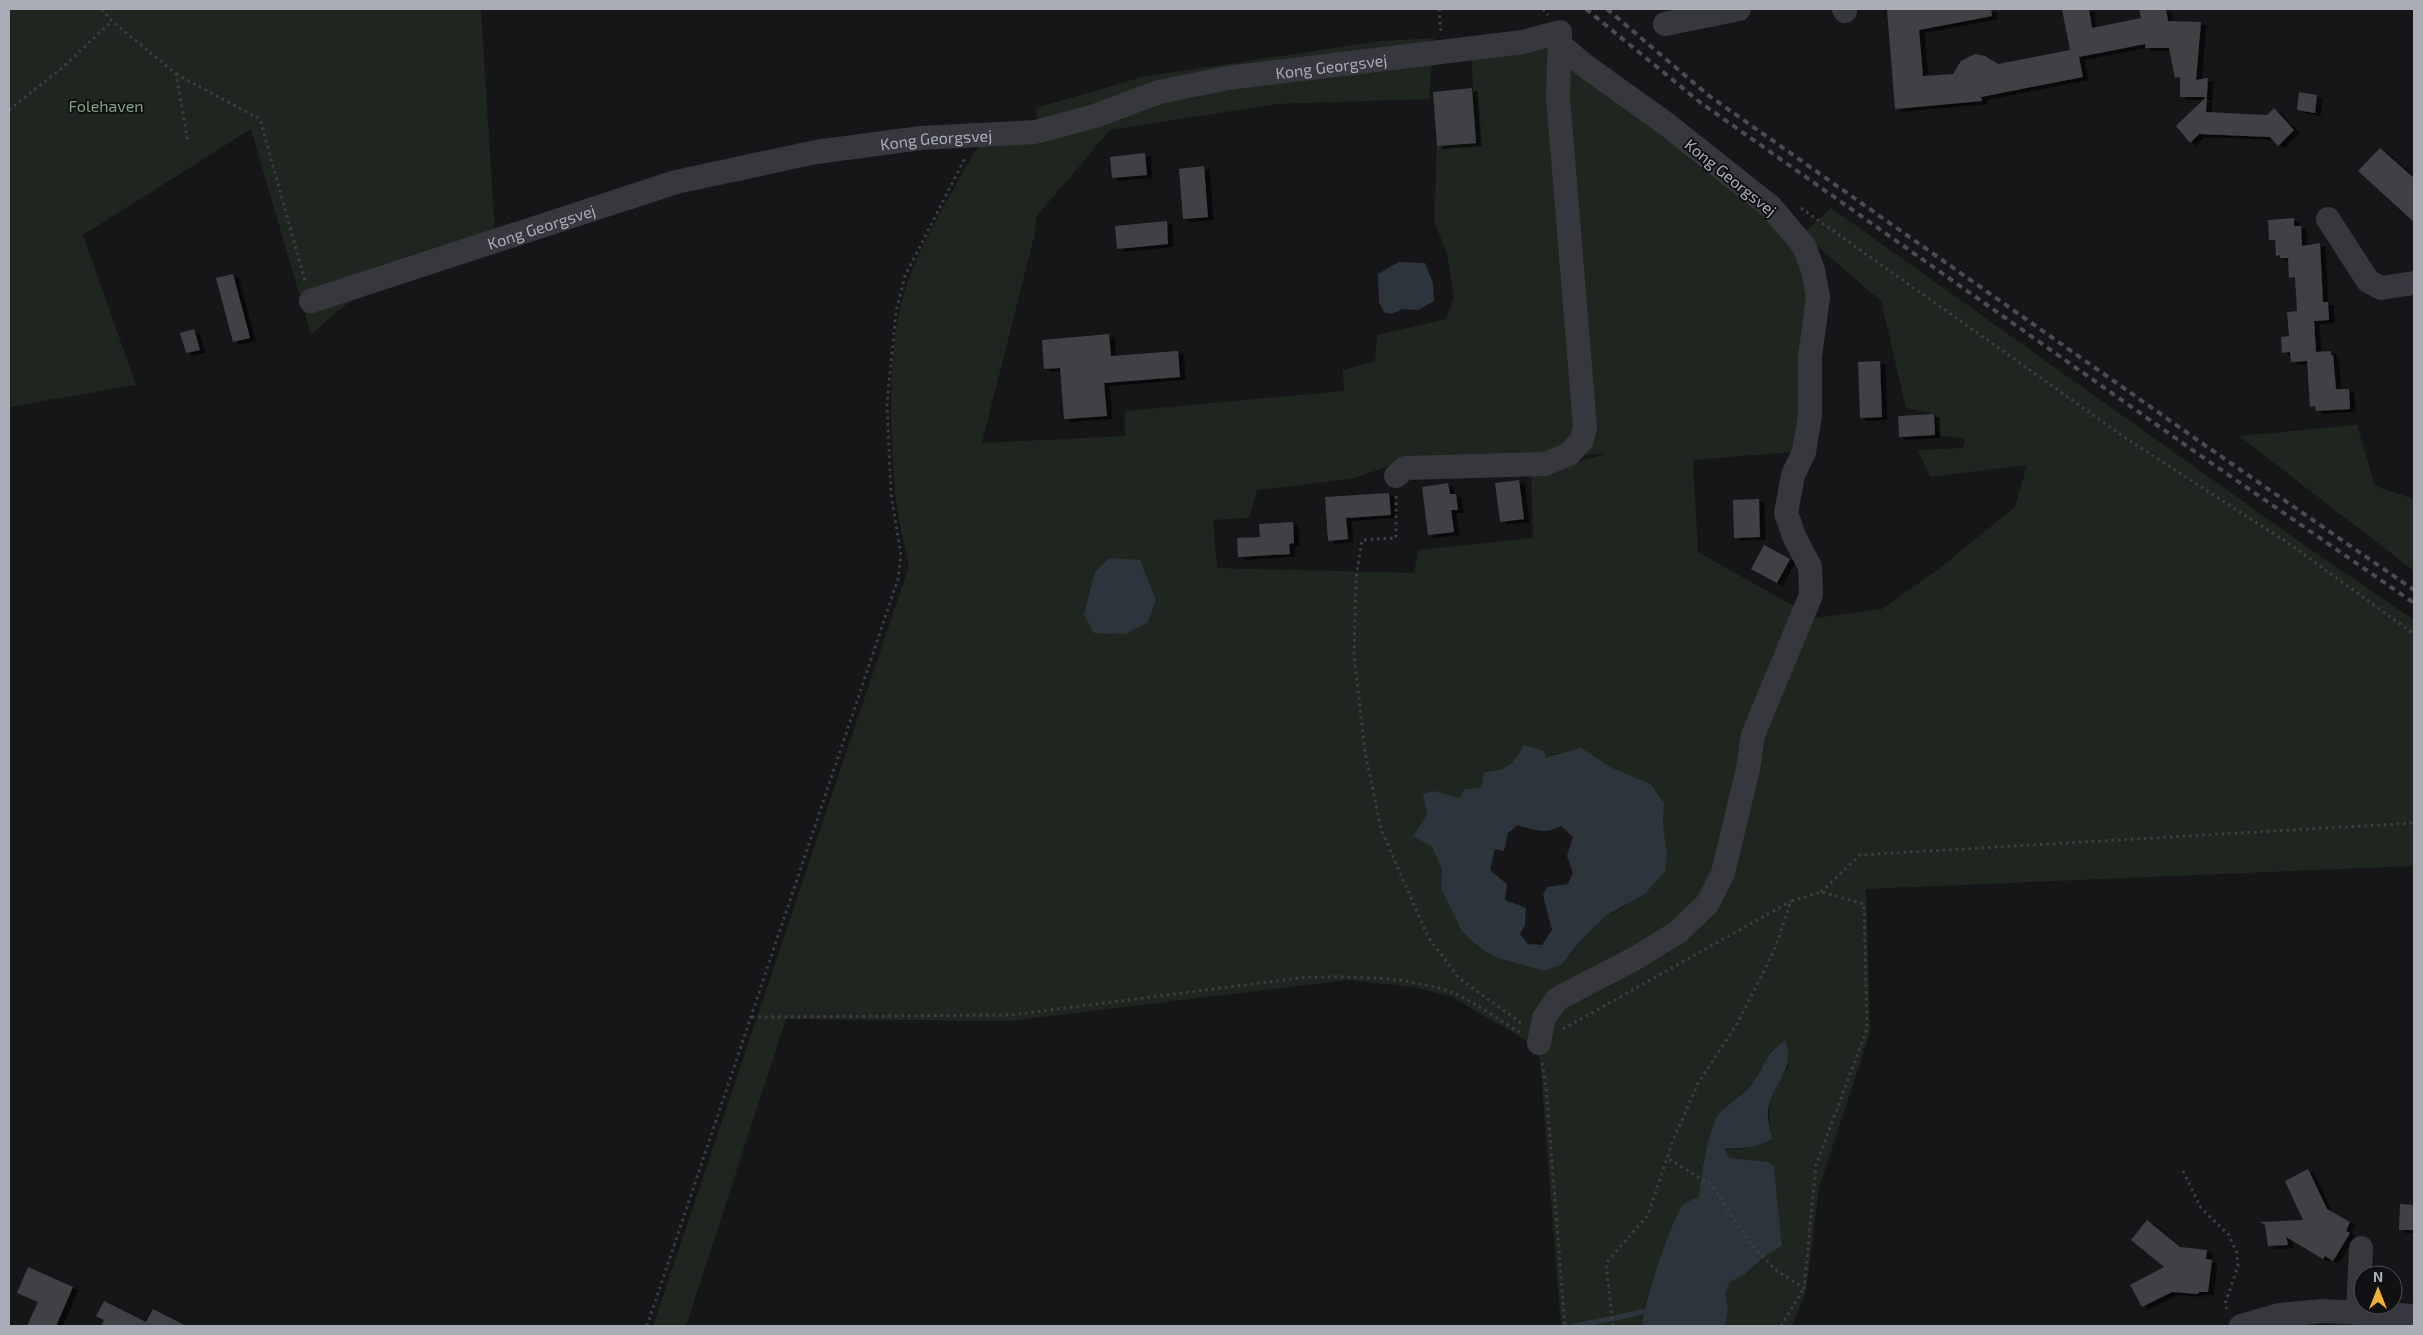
<svg xmlns="http://www.w3.org/2000/svg" width="2423" height="1335" viewBox="0 0 2423 1335" font-family="'Exo 2',sans-serif">
	<defs>
		<filter id="shadow"><feDropShadow dx="5.5" dy="3" stdDeviation="0" flood-color="#0009"/></filter>
	</defs>
	<rect width="100%" height="100%" fill="#161618"/>
	<g fill="#1e261f" fill-rule="evenodd">
		<path d="M9,9h472l15,241 -128,40 -31,21 -26,24 -60,-206 -168,106 53,150 -127,22z"/>
		<path d="M1434,38l-5,61 -152,5 -167,26 -74,87 -1,16 -53,210 143,-7v-25l219,-20 -1,-21 32,-9 2,-26 69,-16 8,-21 -7,-44 -13,-33 3,-75 39,-3 -5,-90 78,-7 237,183 28,66 -11,140 -11,17 -99,8 5,92 117,66 67,-9 59,-42 74,-60 12,-42 -97,12 -12,-27 45,-2 2,-10 -25,-2 -4,-21 -30,-7 -25,-107 -78,-67 28,-26 476,339 107,73v246l-548,23 4,144 -51,155 -13,103 -14,35h-67l3,-17 -3,-16 5,-11 15,-8 20,-18 17,-10 -8,-80 -7,-4 -39,-4 -4,-10c16,3 35,-1 48,-9 -6,-34 -3,-44 17,-73l-17,-17 -18,33 -11,13 -25,20 -17,59 -2,22 -16,9c-8,19 -47,107 -40,121h-82l-21,-267 -6,-14 -84,-49 -38,-9 -64,-7 -338,41 -224,-2 -100,307h-33l256,-760c-5,-24 -12,-50 -14,-74 -5,-59 -8,-149 11,-205 16,-48 45,-92 69,-136l9,-9 56,-5 -4,-29 106,-31 238,-36zM1606,454l-75,20 2,64 -115,12 -4,23 -197,-5 -4,-48 36,-2 8,-28 94,-11 47,-16zM1580,747l30,20 41,17 13,19 -1,23 -40,82 -15,6 -27,26 -20,25 -17,6 -44,-12 -16,-8 -22,-19 -21,-43 1,-20 -10,-22 -19,-11 14,-22 8,-23 24,7 22,-10 3,-16 14,-2 17,-8 30,-4 11,-5h15z"/>
		<path d="M2357,425l18,61 39,13v72l-175,-135z"/>
	</g>
	<g fill="#2c353c" fill-rule="evenodd">
		<path d="M1399,262l26,1 8,20 1,18 -16,9 -16,-1 -10,5 -8,-2 -5,-10 -1,-28z"/>
		<path d="M1109,558l31,2 16,40 -8,22 -23,12 -31,-1 -10,-18 11,-43z"/>
		<path d="M1524,745l20,6 2,7c12,-6 23,-4 34,-11l30,20 41,17 13,19 -1,23 4,29 -2,16 -20,23 -37,20 -27,26 -20,25 -17,6 -44,-12 -16,-8 -22,-19 -21,-43 1,-20 -10,-22 -19,-11 14,-22 -4,-20 12,-3 24,7 6,-9 16,-1 3,-16c23,-2 29,-7 40,-27zM1517,825c17,5 28,10 44,1l12,11 -6,19 6,17 -5,11 -21,3 -4,8 9,35 -10,15 -14,-1 -8,-10 5,-9 1,-17 -21,-8 2,-16 -17,-14 5,-21 9,2 4,-18z"/>
		<path d="M1785,1041c12,28 -14,43 -17,70 -1,9 3,20 4,28 -14,9 -32,10 -48,9l5,10 39,4 6,4 8,80 -17,10 -20,18 -15,8 -5,11 3,16 -3,17h-82c-5,-10 30,-108 39,-120 3,-4 12,-7 17,-10 1,-16 10,-70 20,-82 10,-11 24,-18 34,-31 13,-18 11,-29 32,-42z"/>
	</g>
	<g fill="none" stroke-linecap="round" stroke-linejoin="round">
		<path stroke="#2c353c" stroke-width="5.5" d="M1576,1326l67,-14"/>
	</g>
	<g fill="#404145" filter="url(#shadow)">
		<path d="M1898,9h93l1,7 -73,14 4,46 30,-2 8,-13 14,-7 10,2 13,8 72,-14 -8,-41h27l3,19 49,-10 -2,-9h27l2,12 33,1 -5,58 12,-2 -2,34 61,3 7,-7 20,22 -16,16 -8,-9 -71,-3 -9,9 -14,-17 30,-29h-26v-20l-5,1 -6,-30h-24v-4l-66,13 4,20 -102,20 1,4 -87,8 -8,-99z"/>
		<path d="M1472,88l4,55 -39,3 -4,-54z"/>
		<path d="M2299,92l18,3 -2,18 -18,-3z"/>
		<path d="M2380,148l34,30v44l-56,-51z"/>
		<path d="M1145,153l2,22 -35,3 -2,-21z"/>
		<path d="M1204,166l4,51 -25,2 -4,-50z"/>
		<path d="M2294,218v8h7l1,20 18,-3 3,59h5l1,18 -15,1 2,31 15,-1v4h2l3,34h13l1,20 -34,2 -1,-5 -5,1 -3,-46 -16,1 -1,-10 -8,1 -1,-16 8,-1 -2,-24 10,-1 -2,-34 -6,1 -1,-20h-8v-3l-4,1 -1,-16h-6l-1,-20z"/>
		<path d="M1167,221l1,23 -51,5 -2,-23z"/>
		<path d="M233,274l17,64 -17,4 -17,-64z"/>
		<path d="M194,329l6,21 -14,3 -6,-20z"/>
		<path d="M1109,334l2,22 67,-5 2,26 -76,6 3,33 -43,3 -4,-51 -16,1 -2,-29z"/>
		<path d="M1880,361l2,56 -22,1 -2,-56z"/>
		<path d="M1934,414l1,21 -36,2 -1,-21z"/>
		<path d="M1519,480l5,39 -24,3 -5,-39z"/>
		<path d="M1448,483l2,11h6l2,16h-7l3,22 -26,3 -6,-48z"/>
		<path d="M1389,493l2,22 -45,3 2,21 -20,2 -3,-44z"/>
		<path d="M1759,499l1,38 -26,1 -1,-38z"/>
		<path d="M1293,522l1,21 -5,1 1,10 -52,3 -1,-19 23,-1 -1,-13z"/>
		<path d="M1764,545l26,14 -13,24 -26,-14z"/>
		<path d="M2308,1169l19,40 23,13 -4,9 4,2 -17,28 -8,-5 -2,3 -37,-22 2,8 -20,1 -3,-21 -5,-3 43,-2 -18,-39z"/>
		<path d="M2400,1204l14,1v25h-15z"/>
		<path d="M2147,1220l33,27 27,3 -1,9 6,1 -4,32h-9l-1,2 -26,-2 -30,15 -12,-22 34,-18 -33,-27z"/>
		<path d="M28,1267l45,20 -17,39h-29l11,-24 -21,-9z"/>
		<path d="M104,1301l42,21 7,-13 33,17h-85l3,-6 -8,-4z"/>
	</g>
	<g fill="none" stroke-linecap="round" stroke-linejoin="round">
		<g stroke="#3d3f44" stroke-width="3" stroke-dasharray="2.5 4" stroke-linecap="butt">
			<path d="M102,9l10,12 64,53 12,68"/>
			<path d="M1439,9l2,24"/>
			<path d="M1543,9l5,6"/>
			<path d="M176,74l84,45 45,162"/>
			<path d="M9,110l54,-43 49,-46"/>
			<path d="M1801,208l326,231 161,104 126,91"/>
			<path d="M1396,496v42l-34,2 -6,38 -2,77 11,97 16,77 47,108 31,41 62,45"/>
			<path d="M1821,892l39,-37 554,-32"/>
			<path d="M752,1017l259,-2 296,-38c47,0 99,-1 144,15 21,8 49,29 70,41"/>
			<path d="M1563,1029l228,-128"/>
			<path d="M1542,1063l4,24 19,239"/>
			<path d="M2183,1171l18,37 28,27 8,18 1,13 -13,38 2,6"/>
			<path d="M647,1326l251,-747 3,-24 -10,-61 -4,-90 9,-92 9,-36 61,-120"/>
			<path d="M1613,1326l-7,-63 42,-48 24,-72 26,-60 39,-59 37,-73 17,-50 30,-9 43,12 3,125 -51,136 -12,123 -27,-17 -26,-26 -39,-60 -45,-27"/>
			<path d="M1781,1326l23,-38"/>
		</g>
		<g stroke="#37383d" stroke-width="24">
			<path d="M1844,9l1,2"/>
			<path d="M1665,24l74,-15"/>
			<path d="M2328,219l40,62 13,7 33,-5"/>
			<path id="s1" d="M311,301l365,-119 140,-30 105,-14 114,-6 60,-16 64,-24 69,-14 295,-36 37,-10 -2,65 27,330 -3,13 -13,14 -24,10 -140,4 -9,8"/>
			<path d="M1539,1043l5,-25 13,-19 77,-40 44,-27 30,-29 15,-30 25,-104 5,-34 58,-140 -1,-28 -16,-31 -8,-23 7,-38 11,-23 6,-36v-59l8,-60 -5,-27 -9,-24 -33,-39 -106,-84 -81,-58 -25,-21"/>
			<path d="M2358,1313l3,-65"/>
			<path d="M2241,1326l38,-11 44,-4 91,5"/>
		</g>
		<g stroke="#4a4c52" stroke-width="4" stroke-dasharray="6 5" stroke-linecap="butt">
			<path d="M1586,9l115,94 490,346 223,154"/>
			<path d="M1607,9l101,86 498,351 208,144"/>
		</g>
	</g>
	<g text-anchor="middle" dominant-baseline="central" stroke-width="4" stroke-linejoin="round" paint-order="stroke">
		<g font-size="16" fill="#a8adb8" stroke="#111113">
			<text stroke="none"><textPath href="#s1" startOffset="1052">Kong Georgsvej</textPath></text>
			<text stroke="none"><textPath href="#s1" startOffset="648">Kong Georgsvej</textPath></text>
			<text transform="translate(1731 177) rotate(39)">Kong Georgsvej</text>
			<text stroke="none"><textPath href="#s1" startOffset="242">Kong Georgsvej</textPath></text>
		</g>
		<g font-size="16" fill="#7fa381" stroke="#111113">
			<text x="106" y="105">Folehaven</text>
		</g>
	</g>
	<rect width="2423" height="1335" fill="none" stroke="#a8adb8" stroke-width="20"/>
	<g transform="translate(2378 1290)"><circle r="24" fill="#111113" stroke="#4d4f55"/>
	<path d="M0-4L9 19L0 12L-9 19Z" fill="#f2b134"/>
	<text y="-8" font-size="14" font-weight="bold" text-anchor="middle" fill="#a8adb8">N</text>
	</g>
</svg>
